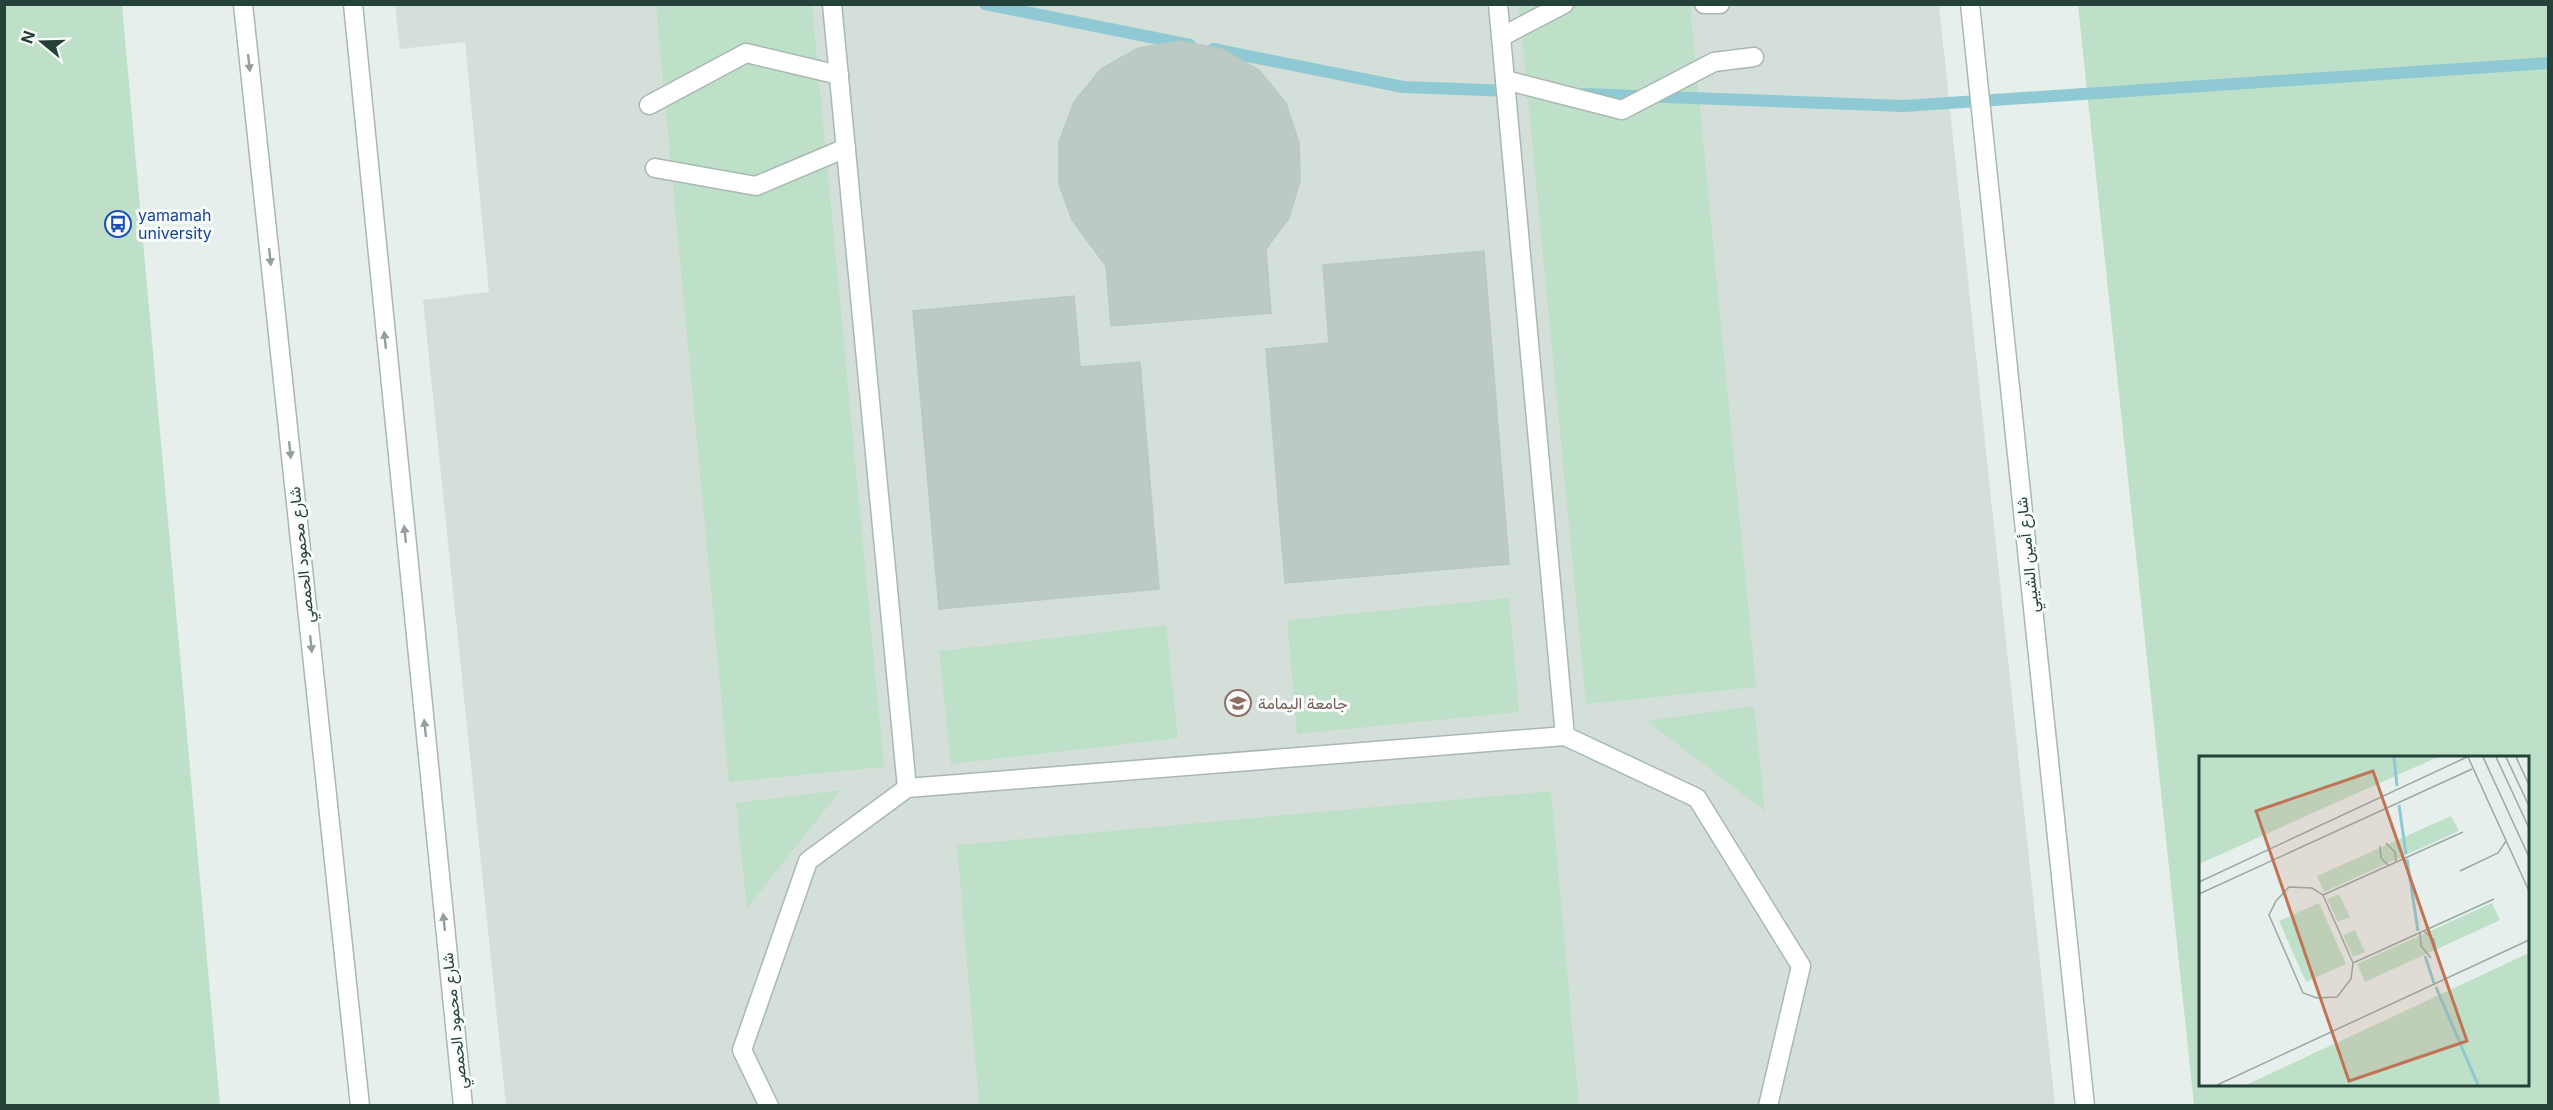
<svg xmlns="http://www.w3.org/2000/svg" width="2553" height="1110" viewBox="0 0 2553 1110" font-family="Inter,Vazirmatn,sans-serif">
	<rect width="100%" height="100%" fill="#e6efeb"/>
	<path fill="#d4dfda" d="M395,5h1544l116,1100h-1549l-83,-805 66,-8 -24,-250 -65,7z"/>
	<g fill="#bfe0c8" fill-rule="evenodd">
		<path d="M5,4l117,1 98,1100h-215z"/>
		<path d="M656,5h156l72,762 -155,15z"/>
		<path d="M1519,5h171l66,682 -170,17z"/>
		<path d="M2078,5h470v1100h-354zM2200,758h328v326h-328z"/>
		<path d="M1509,598l10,114 -222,22 -10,-114z"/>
		<path d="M1166,625l12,113 -227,26 -12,-113z"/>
		<path d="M1754,706l11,105 -118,-90z"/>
		<path d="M841,790l-94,118 -11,-105z"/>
		<path d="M1551,791l28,314h-600l-22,-260z"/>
	</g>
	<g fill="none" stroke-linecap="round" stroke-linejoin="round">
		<g stroke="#8ec9d4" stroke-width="12">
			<path d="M985,4l205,41"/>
			<path d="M1213,49l190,38 109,4"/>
			<path d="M1584,94l320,12 644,-43"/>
		</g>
	</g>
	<g fill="#bbcac4" stroke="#b8c9c2" stroke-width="1.5">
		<path d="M1180,41l42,8 37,21 27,33 13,40 1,38 -11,37 -23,31 5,64 -160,13 -5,-60 -34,-46 -13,-36v-42l15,-40 27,-33 37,-21z"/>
		<path d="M1484,251l25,313 -224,19 -19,-234 63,-6 -6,-78z"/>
		<path d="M1074,296l6,71 60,-5 19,227 -220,20 -26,-298z"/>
	</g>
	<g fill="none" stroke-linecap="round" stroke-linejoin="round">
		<defs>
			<g id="pedestrian">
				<path d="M832,4l75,784"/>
				<path d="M1498,4l67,732"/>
				<path d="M1704,4h16"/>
				<path d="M1501,37l63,-33"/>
				<path d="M1505,80l117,30 92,-48 40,-5"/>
				<path d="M649,105l97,-52 93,22"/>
				<path d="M655,168l101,18 90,-38"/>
				<path d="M769,1106l-27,-56 66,-189 99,-73 658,-52 132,62 104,168 -33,140"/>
			</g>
			<g id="minor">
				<path d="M243,4l117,1102"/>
				<path d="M353,4l110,1102"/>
				<path d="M1970,4l115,1102"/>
			</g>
		</defs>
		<use href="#pedestrian" stroke="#a8b8b2" stroke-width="21"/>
		<use href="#minor" stroke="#a8b8b2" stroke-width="21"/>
		<use href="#pedestrian" stroke="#fff" stroke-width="18"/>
		<use href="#minor" stroke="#fff" stroke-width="18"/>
	</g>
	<defs><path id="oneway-solid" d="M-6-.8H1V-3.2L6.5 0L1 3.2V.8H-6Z" transform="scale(1.5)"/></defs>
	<g fill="#92a09c">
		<use href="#oneway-solid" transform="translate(249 63) rotate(84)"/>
		<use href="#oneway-solid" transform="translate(270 257) rotate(84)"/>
		<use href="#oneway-solid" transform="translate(385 340) rotate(-96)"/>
		<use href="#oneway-solid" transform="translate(290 450) rotate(84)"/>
		<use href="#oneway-solid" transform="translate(405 534) rotate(-96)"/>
		<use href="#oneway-solid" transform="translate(311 644) rotate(84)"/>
		<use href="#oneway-solid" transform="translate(425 728) rotate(-96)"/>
		<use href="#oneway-solid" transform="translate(444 922) rotate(-96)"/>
	</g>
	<defs>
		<symbol id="bus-ring" viewBox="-11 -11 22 22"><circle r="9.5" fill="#f7fbf9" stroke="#1a4fb4" stroke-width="1.5"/><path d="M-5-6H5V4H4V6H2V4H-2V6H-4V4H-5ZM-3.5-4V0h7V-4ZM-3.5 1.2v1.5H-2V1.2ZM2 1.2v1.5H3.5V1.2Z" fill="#1a4fb4"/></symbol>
		<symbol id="university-ring" viewBox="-11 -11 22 22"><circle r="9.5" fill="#f7fbf9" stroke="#8d6e63" stroke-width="1.5"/><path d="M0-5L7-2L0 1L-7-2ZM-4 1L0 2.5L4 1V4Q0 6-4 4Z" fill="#8d6e63"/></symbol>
	</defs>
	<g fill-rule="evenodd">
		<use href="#bus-ring" x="103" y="209" width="30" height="30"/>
		<use href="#university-ring" x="1223" y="688" width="30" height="30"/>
	</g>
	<g text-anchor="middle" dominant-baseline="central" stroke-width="6" stroke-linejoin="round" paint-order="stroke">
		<g font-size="16" fill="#164399" stroke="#f7fbf9" text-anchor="start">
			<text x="138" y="215">yamamah<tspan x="138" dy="18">university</tspan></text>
		</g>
		<g font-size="16" fill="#24423a" stroke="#f7fbf9">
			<text transform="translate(301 555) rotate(-96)">شارع محمود الحمصي</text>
			<text transform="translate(2027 555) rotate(-96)">شارع أمين الشيبي</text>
			<text transform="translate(454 1021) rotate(-96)">شارع محمود الحمصي</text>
		</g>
		<g font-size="16" fill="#785e54" stroke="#f7fbf9" text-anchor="start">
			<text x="1258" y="703">جامعة اليمامة</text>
		</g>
	</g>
	<g transform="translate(2199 756)">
		<rect width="330" height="330" fill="#e6efeb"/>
		<path d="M0,1h239l-239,107zM252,60l8,15 -135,61 -7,-16zM140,138l11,23 -12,5 -11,-23zM120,147l27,61 -40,18 -27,-61zM293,147l8,17 -135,62 -8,-18zM156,174l10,22 -12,5 -10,-22zM330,197v132h-283z" fill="#bfe0c8"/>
		<path fill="none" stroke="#8ec9d4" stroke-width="3" d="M195,1l3,29M200,49l7,49M208,103l11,72M226,200l9,27M237,231l42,98"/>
		<path fill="none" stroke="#98aaa4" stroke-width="1.5" d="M269,1l61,134M284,1l46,100M297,1l33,71M307,1l23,49M317,1l13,28M187,87l9,9 1,10M181,90l1,12 8,8M261,115l38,-18 8,-12M0,126l268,-125M90,131l23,1 11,7 30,68 -2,16 -14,18 -20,1 -14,-5 -34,-78 7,-14zM0,138l273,-125M124,139l140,-63M225,175l10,9 3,16M221,177l1,13 10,12M154,207l141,-64M18,329l312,-145"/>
		<path fill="#c07456" fill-opacity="0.15" stroke="#c07456" stroke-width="3" d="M174,15l94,270 -118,40 -93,-270z"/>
		<rect width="330" height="330" fill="none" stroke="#24423a" stroke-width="3"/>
	</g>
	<rect width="2553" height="1110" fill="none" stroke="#24423a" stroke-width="12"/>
	<g transform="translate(42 42) rotate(289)" stroke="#f7fbf9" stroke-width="4.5" paint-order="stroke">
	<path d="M0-4.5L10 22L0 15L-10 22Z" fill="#24423a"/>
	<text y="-9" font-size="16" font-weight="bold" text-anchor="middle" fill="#24423a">N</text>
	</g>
</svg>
